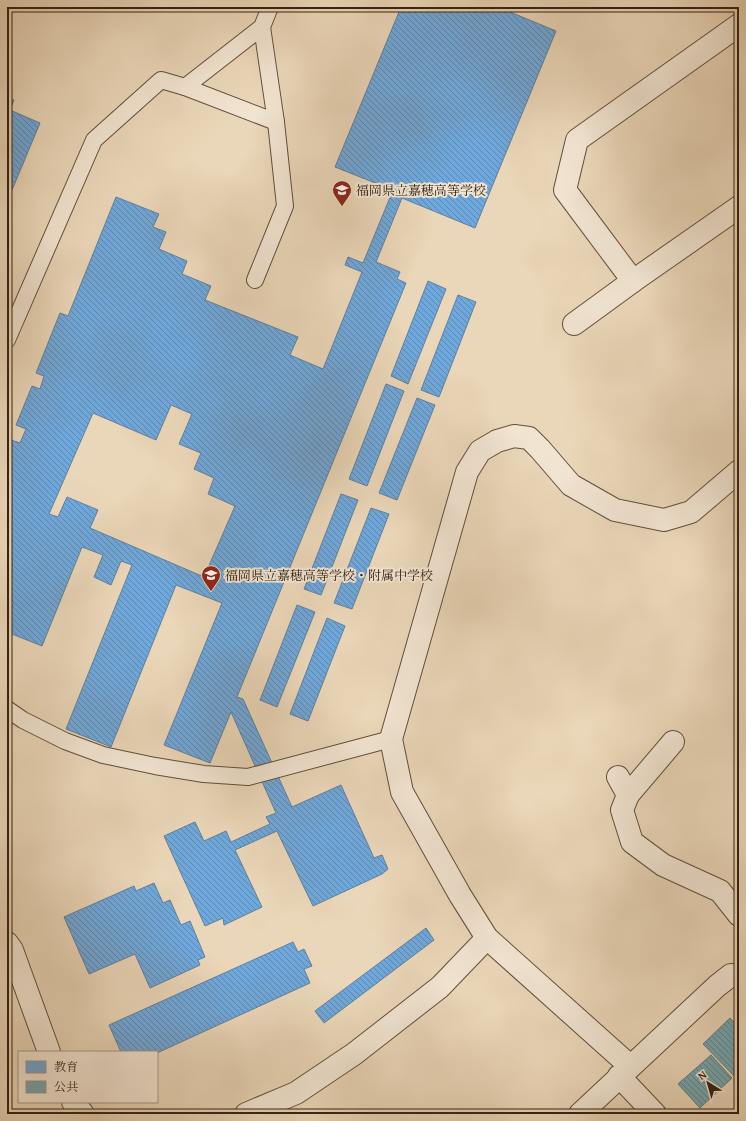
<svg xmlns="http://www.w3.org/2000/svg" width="746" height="1121" viewBox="0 0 746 1121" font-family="'Gentium Book Plus','Noto Serif JP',serif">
	<defs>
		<pattern id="schools-back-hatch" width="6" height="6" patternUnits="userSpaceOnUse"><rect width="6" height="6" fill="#6fa8dc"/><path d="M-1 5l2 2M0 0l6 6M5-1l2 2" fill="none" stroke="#5c88b1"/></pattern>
		<pattern id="public-back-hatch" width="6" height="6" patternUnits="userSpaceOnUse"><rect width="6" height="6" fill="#76a5af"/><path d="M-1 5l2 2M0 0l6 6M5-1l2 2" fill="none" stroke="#61868d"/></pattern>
	</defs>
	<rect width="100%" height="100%" fill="#ead6b8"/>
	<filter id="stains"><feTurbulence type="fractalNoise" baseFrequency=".005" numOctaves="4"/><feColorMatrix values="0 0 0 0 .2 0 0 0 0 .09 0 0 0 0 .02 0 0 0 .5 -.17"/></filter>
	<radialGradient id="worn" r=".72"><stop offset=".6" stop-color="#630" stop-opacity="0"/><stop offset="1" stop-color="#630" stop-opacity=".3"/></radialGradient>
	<g fill="url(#schools-back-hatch)" stroke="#5d809f" fill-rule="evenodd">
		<path d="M401,7h97l58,24 -81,197 -73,-30 -26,64 24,10 -3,7 9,4 -169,414 6,2 49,108 49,-22 33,73 8,-3 6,14 -6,5 -69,32 -36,-75 -42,19 27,57 -38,18 -1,-7 -18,8 -41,-90 31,-14 9,19 22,-10 5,11 39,-18 -4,-7 10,-4 -45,-101 -21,51 -46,-18 58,-142 -46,-18 -65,162 -45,-18 66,-164 -11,-4 -10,24 -17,-8 9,-22 -21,-8 -40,99 -35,-14v-14l7,-16 -7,-3v-149l4,-10 9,3 6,-14 -10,-4 16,-39 8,3 4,-13 -8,-3 24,-60 8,3 48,-119 43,17 -6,13 13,5 -7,17 28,12 -5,13 29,12 -6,14 93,37 -8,18 33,14 39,-97 -17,-7 3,-8 15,6 30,-73 -58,-23zM171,405l21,9 -13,30 22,9 -7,16 20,9 -6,16 27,12 -31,71 -114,-49 8,-18 -31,-13 -9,20 -9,-3 44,-101 63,27z"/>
		<path d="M7,97l7,3 -4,10 30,13 -33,79z"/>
		<path d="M428,281l18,8 -38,95 -17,-8z"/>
		<path d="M458,295l18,7 -37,95 -18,-7z"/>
		<path d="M386,384l18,7 -37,95 -18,-7z"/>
		<path d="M417,398l18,7 -38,95 -18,-7z"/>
		<path d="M341,494l17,6 -37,95 -17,-6z"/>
		<path d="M371,508l18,6 -37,95 -18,-6z"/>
		<path d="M297,605l18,7 -38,95 -17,-7z"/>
		<path d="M327,618l18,8 -37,95 -18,-7z"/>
		<path d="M154,883l9,20 7,-3 11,25 9,-4 15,36 -7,3 2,5 -50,23 -15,-34 -46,20 -25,-57 70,-31 2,5z"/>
		<path d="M426,928l8,12 -110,83 -9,-12z"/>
		<path d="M293,942l5,10 6,-3 8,17 -8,3 6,14 -153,70 -36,-1 -12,-27z"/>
	</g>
	<g fill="url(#public-back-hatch)" stroke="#627e80">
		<path d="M730,1018l9,10v53l-36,-37z"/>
		<path d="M711,1055l21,23 -32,30 -22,-24z"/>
	</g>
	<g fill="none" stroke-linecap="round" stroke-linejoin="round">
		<defs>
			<g id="service">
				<path d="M262,27l14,95 -91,-35 77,-60 8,-20"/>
				<path d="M255,280l30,-74 -9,-84"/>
				<path d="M7,340l87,-200 67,-60 24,7"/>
				<path d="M7,709l16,11 42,21 38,14 52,11 49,8 44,3 143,-38"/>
			</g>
			<g id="minor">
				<path d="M739,25l-162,115 -12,50 68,91 106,-74"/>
				<path d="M574,324l59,-43"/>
				<path d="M618,777l10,18 -6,15 10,32 31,23 57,26 19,24"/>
				<path d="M628,795l45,-53"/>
				<path d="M7,943l5,7 37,102"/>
				<path d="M630,1066l-143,-128 -27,-43 -58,-103 -11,-53 76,-267 13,-21 17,-10 17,-5 15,2 11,11 31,36 44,25 49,10 27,-8 48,-41"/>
				<path d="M619,1076l36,38"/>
				<path d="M73,1102l10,12"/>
				<path d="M246,1114l50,-21 58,-39 86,-67 47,-49"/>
			</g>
			<path id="tertiary" d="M580,1114l137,-128 14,-11"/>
		</defs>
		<use href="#service" stroke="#604f3b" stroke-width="18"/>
		<use href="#minor" stroke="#604f3b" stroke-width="24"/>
		<use href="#tertiary" stroke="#604f3b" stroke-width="24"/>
		<use href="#service" stroke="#f1e4d1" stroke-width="16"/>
		<use href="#minor" stroke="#f1e4d1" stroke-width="22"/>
		<use href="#tertiary" stroke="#f1e4d1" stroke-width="22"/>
	</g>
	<defs>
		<symbol id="school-pin" viewBox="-11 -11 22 30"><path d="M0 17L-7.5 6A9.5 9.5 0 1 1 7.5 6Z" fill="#8f2418" stroke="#f1e4d1"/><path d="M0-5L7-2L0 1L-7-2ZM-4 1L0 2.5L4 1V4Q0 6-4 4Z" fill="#fff"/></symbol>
	</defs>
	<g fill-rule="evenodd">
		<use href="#school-pin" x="331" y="179" width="22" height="30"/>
		<use href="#school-pin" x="200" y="564" width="22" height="30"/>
	</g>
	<g text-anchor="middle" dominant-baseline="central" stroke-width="4" stroke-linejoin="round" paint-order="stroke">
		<g font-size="13" fill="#322211" stroke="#f1e4d1" text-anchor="start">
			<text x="356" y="190">福岡県立嘉穂高等学校</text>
			<text x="225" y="575">福岡県立嘉穂高等学校・附属中学校</text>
		</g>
	</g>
	<rect width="746" height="1121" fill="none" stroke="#ead6b8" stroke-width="24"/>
	<rect x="8" y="8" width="730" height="1105" fill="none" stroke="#322211" stroke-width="2"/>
	<rect x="12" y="12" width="722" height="1097" fill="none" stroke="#322211"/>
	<rect x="18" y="1051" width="140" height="52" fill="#f1e4d1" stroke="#a59684"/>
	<rect x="26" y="1061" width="20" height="12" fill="#6fa8dc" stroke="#a59684"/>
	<text x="54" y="1071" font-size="12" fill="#322211">教育</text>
	<rect x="26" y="1081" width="20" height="12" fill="#76a5af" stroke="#a59684"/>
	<text x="54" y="1091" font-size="12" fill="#322211">公共</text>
	<g transform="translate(708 1083) rotate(323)" stroke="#f1e4d1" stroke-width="3" paint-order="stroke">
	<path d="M0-3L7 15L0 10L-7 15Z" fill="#322211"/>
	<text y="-6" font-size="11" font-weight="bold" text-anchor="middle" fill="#322211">N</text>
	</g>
	<rect width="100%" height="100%" filter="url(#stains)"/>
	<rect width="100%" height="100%" fill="url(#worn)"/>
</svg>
